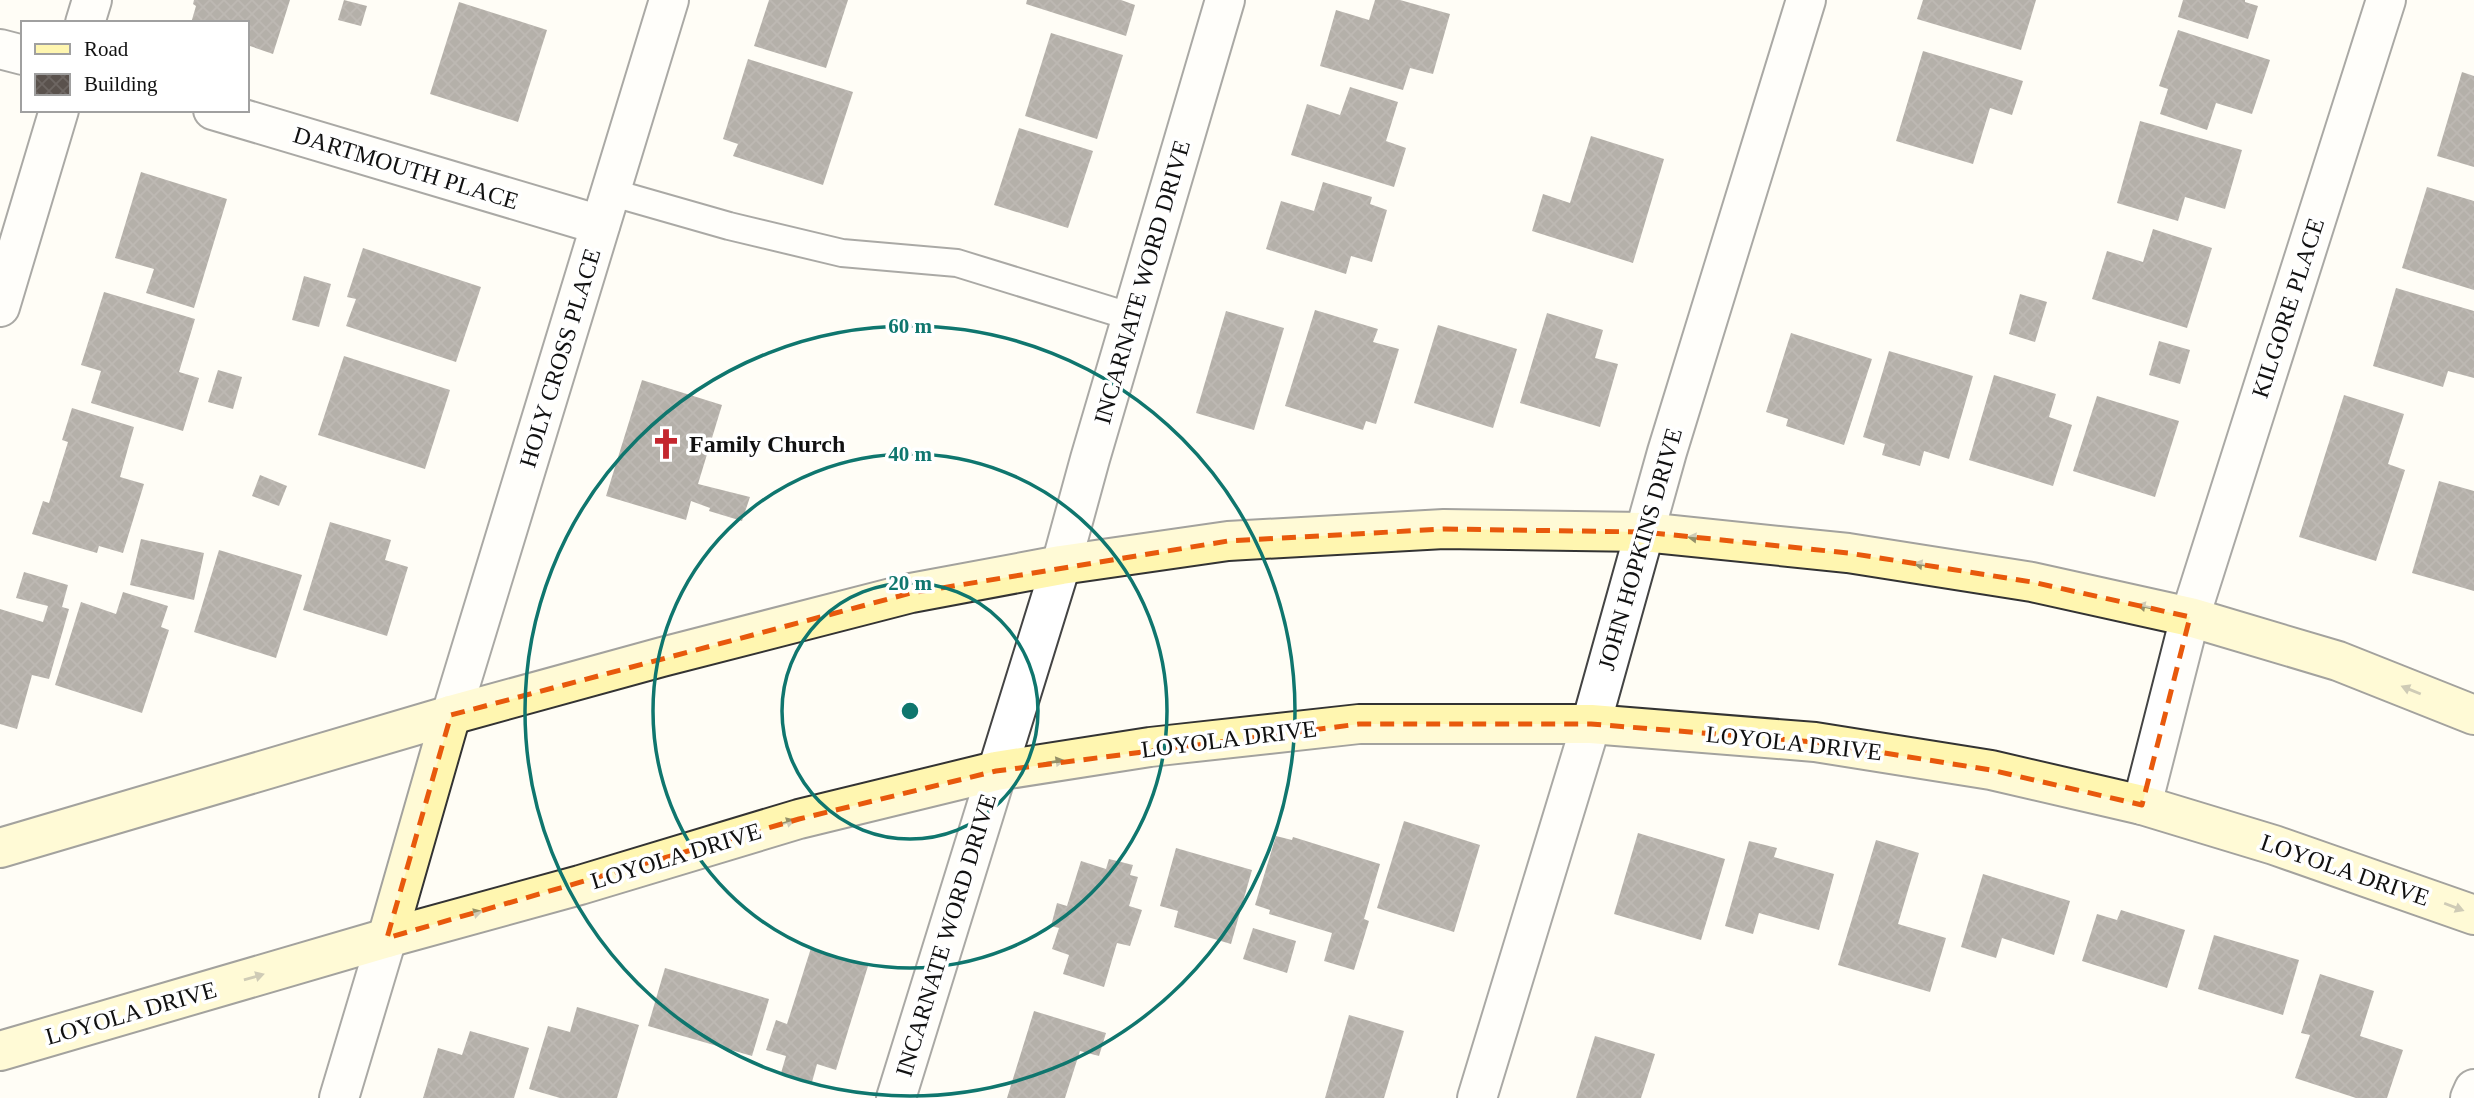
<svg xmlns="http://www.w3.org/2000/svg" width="2474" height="1098" viewBox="0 0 2474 1098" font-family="'Times New Roman',serif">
	<defs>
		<pattern id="building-cross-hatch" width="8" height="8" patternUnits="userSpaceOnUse" patternTransform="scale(1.75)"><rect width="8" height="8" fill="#5a524d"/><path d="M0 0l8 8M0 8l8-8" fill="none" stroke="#6d6662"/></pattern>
	</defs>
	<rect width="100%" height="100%" fill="#fffdf5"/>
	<g fill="url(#building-cross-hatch)">
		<path d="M194,0h96l-17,54 -26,-9v-22h-56l5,-17 -3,-2z"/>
		<path d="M344,0l23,6 -6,20 -23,-6z"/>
		<path d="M769,0h79l-22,68 -72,-22z"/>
		<path d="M1027,0h94l14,5 -9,31 -100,-32z"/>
		<path d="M1375,0h25l50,14 -17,60 -23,-6 -7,22 -83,-24 16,-56 33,10z"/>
		<path d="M1923,0h113l-15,50 -104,-31z"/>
		<path d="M2183,0h62v2l13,4 -10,33 -70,-22z"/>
		<path d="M459,2l88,28 -29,92 -88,-28z"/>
		<path d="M2178,30l92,30 -18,54 -36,-11 -9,27 -47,-16 8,-25 -9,-3z"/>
		<path d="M1051,33l72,22 -26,84 -72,-23z"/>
		<path d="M1923,51l100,30 -11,34 -22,-7 -17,56 -77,-23z"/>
		<path d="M748,59l105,33 -30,93 -90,-29 5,-12 -15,-5z"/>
		<path d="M2462,72l12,4v91l-37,-11z"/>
		<path d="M1350,87l48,15 -12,39 20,7 -12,39 -103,-32 16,-51 33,11z"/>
		<path d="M2140,121l102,29 -17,59 -40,-12 -7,24 -61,-18z"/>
		<path d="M1019,128l74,23 -25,77 -74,-23z"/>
		<path d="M1591,136l73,23 -31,104 -101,-32 11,-37 27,9z"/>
		<path d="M141,172l86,27 -33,109 -48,-15 8,-24 -39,-11z"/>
		<path d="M1323,182l49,15 -2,7 17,6 -15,52 -21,-6 -5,18 -80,-25 15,-48 33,10z"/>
		<path d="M2427,187l47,14v89l-72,-22z"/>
		<path d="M2153,229l59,19 -25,80 -95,-29 15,-48 36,11z"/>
		<path d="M363,248l118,39 -25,75 -110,-36 10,-27 -9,-2z"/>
		<path d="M304,276l27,8 -12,43 -27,-7z"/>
		<path d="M2396,288l78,23v67l-26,-7 -5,16 -70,-21z"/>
		<path d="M104,292l91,27 -16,53 20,6 -16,53 -92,-28 10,-32 -20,-6z"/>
		<path d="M2020,294l27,8 -12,40 -26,-8z"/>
		<path d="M1315,310l63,19 -5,13 26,7 -23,75 -10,-3 -3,9 -78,-24z"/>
		<path d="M1226,311l58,17 -30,102 -58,-17z"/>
		<path d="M1547,313l56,17 -8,28 23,6 -18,63 -80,-24z"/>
		<path d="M1438,325l79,24 -24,79 -79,-25z"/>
		<path d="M1791,333l81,26 -28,86 -58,-19 2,-7 -22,-7z"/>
		<path d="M2159,341l31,9 -10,34 -31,-9z"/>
		<path d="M1889,351l84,25 -24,83 -25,-8 -4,15 -38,-11 3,-11 -22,-7z"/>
		<path d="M344,356l106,34 -25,79 -107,-34z"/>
		<path d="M218,370l24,7 -9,32 -25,-7z"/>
		<path d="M1994,375l62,19 -7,23 23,8 -19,61 -84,-26z"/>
		<path d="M642,380l80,25 -24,79 52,13 -8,24 -33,-10 1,-3 -19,-7 -5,19 -80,-24z"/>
		<path d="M2344,395l60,19 -16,50 17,6 -29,91 -77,-24z"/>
		<path d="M2097,396l82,25 -24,76 -82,-26z"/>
		<path d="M72,408l62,19 -14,50 24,7 -21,69 -24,-7 -2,7 -65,-19 11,-33 6,2 19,-61 -6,-2z"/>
		<path d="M260,475l27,11 -8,20 -27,-10z"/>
		<path d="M2439,481l35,10v100l-62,-18z"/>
		<path d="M330,522l61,18 -6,20 23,7 -21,69 -84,-26z"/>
		<path d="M141,539l63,14 -10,47 -64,-15z"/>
		<path d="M219,550l83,25 -26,83 -82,-26z"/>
		<path d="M24,572l44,13 -6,22 7,2 -20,70 -17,-4 -15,54 -17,-5v-115l43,13 5,-16 -32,-8z"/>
		<path d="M123,592l45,14 -7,21 8,3 -27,83 -87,-28 26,-83 35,12z"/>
		<path d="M1404,821l76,24 -26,87 -77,-24z"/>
		<path d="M1638,833l87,26 -24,81 -87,-26z"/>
		<path d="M1276,836l16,4 1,-3 87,27 -16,55 5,2 -15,49 -30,-9 8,-28 -63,-19 1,-4 -15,-5z"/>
		<path d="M1876,840l43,13 -21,71 48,14 -16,54 -92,-27z"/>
		<path d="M1749,841l28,7 -3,9 60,17 -15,56 -60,-17 -6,21 -28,-8z"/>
		<path d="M1176,848l76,22 -21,74 -57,-17 4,-16 -18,-5z"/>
		<path d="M1109,859l24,6 -3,10 8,2 -9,29 13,4 -12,36 -13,-3 -13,44 -41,-13 6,-19 -17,-6 7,-21 -8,-2 6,-23 10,3 14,-45 25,8z"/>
		<path d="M1983,874l87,27 -16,54 -52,-17 -6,20 -35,-11z"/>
		<path d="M2121,910l64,20 -18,58 -85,-27 15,-47 20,6z"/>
		<path d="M1253,928l43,13 -9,32 -44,-14z"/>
		<path d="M2214,935l85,25 -16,55 -85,-26z"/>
		<path d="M811,948l57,18 -32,104 -19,-6 -5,18 -31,-9 5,-17 -20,-6 10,-30 11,4z"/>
		<path d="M665,968l104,31 -17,57 -104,-30z"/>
		<path d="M2320,974l54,17 -14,45 43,14 -16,48h-31l-61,-20 15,-43 -9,-2z"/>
		<path d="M577,1007l62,18 -22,73h-57l-31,-9 19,-63 22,6z"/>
		<path d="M1034,1011l72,22 -7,23 -19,-5 -15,47h-58z"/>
		<path d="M1349,1015l55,16 -20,67h-59z"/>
		<path d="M470,1031l59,17 -15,50h-91l15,-50 24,7z"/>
		<path d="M1595,1036l60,18 -14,44h-65z"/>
	</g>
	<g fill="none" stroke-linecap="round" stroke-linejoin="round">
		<defs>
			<path id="service" d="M610,192l119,34 113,27 115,10 175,54"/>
			<g id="minor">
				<path d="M85,23l7,-23"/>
				<path d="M0,49l23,6"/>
				<path d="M213,110l387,115"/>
				<path d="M0,307l59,-197"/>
				<path d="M451,715l218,-715"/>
				<path d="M2142,805l48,-188 196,-617"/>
				<path d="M339,1098l48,-160"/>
				<path d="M896,1098l165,-533 29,-106 135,-459"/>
				<path d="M1477,1098l114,-374 76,-272 139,-452"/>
				<path d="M2470,1098l4,-9"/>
			</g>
			<g id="secondary">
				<path d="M0,848l451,-133 211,-58 249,-64 150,-28 167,-24 216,-12 200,3 204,21 184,29 158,35 148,44 136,54"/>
				<path d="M387,938l64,-223"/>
				<path d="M0,1051l387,-113 193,-53 219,-66 197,-48 154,-24 209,-23h232l224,18 176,28 151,35 132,40 200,70"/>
			</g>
		</defs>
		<use href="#service" stroke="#444" stroke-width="30"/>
		<use href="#minor" stroke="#444" stroke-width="42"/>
		<use href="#secondary" stroke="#333" stroke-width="42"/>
		<use href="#service" stroke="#fff" stroke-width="26"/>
		<use href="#minor" stroke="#fff" stroke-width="38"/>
		<use href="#secondary" stroke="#fff6b0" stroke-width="38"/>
	</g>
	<defs><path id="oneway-solid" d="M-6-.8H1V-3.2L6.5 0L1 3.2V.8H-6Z" transform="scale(1.75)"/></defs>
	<g fill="#948f68">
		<use href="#oneway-solid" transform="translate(1698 538) rotate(-174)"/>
		<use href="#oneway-solid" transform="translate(1924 565) rotate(-171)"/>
		<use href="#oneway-solid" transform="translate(2147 607) rotate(-168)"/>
		<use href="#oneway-solid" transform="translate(2411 690) rotate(-158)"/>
		<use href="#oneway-solid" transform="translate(1054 762) rotate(-9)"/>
		<use href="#oneway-solid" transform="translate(785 823) rotate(-17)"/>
		<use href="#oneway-solid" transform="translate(2454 907) rotate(21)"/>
		<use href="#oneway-solid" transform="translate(472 914) rotate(-15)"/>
		<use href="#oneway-solid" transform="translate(254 977) rotate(-16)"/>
	</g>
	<path d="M0 0H2474V1098H0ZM1444,529l200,3 204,21 184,29 158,35 -48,188 -151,-35 -176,-28 -224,-18h-232l-363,47 -197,48 -412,119 64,-223 460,-122 317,-52z" fill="#fffdf5" fill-opacity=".55" fill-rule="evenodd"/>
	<path fill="none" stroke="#e8590c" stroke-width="5" stroke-dasharray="14 9" stroke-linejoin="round" d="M1444,529l200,3 204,21 184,29 158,35 -48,188 -151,-35 -176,-28 -224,-18h-232l-363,47 -197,48 -412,119 64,-223 460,-122 317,-52z"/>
	<g fill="none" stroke="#0f766e" stroke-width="3.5">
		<circle cx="910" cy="711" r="128"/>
		<circle cx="910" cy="711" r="257"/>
		<circle cx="910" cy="711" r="385"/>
	</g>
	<defs>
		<symbol id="church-bare" viewBox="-9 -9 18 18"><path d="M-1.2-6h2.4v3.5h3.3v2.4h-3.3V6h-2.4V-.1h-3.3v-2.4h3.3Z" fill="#c4262e" stroke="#fff" stroke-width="2.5" paint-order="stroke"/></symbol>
	</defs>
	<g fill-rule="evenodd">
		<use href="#church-bare" x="644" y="422" width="44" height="44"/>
	</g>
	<g text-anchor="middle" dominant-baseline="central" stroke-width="7" stroke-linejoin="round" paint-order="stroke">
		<g font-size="24" fill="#111" stroke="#fff">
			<text transform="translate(406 168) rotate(17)">DARTMOUTH PLACE</text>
			<text transform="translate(1142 282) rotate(-74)">INCARNATE WORD DRIVE</text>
			<text transform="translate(2288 308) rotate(-72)">KILGORE PLACE</text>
			<text transform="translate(560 358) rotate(-73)">HOLY CROSS PLACE</text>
			<text transform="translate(1640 549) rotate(-74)">JOHN HOPKINS DRIVE</text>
			<text transform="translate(1229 739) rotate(-7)">LOYOLA DRIVE</text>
			<text transform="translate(1794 743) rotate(6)">LOYOLA DRIVE</text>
			<text transform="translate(676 856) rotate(-17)">LOYOLA DRIVE</text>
			<text transform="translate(2345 870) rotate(19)">LOYOLA DRIVE</text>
			<text transform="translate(946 935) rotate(-73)">INCARNATE WORD DRIVE</text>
			<text transform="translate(131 1013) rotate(-16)">LOYOLA DRIVE</text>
		</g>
		<g font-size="24" font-weight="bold" fill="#111" stroke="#fff" text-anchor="start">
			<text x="689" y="444">Family Church</text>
		</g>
	</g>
	<circle cx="910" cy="711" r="10" fill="#0f766e" stroke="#fff" stroke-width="3.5"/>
	<g font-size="21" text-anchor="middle" font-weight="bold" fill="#0f766e" stroke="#fff" stroke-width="7" stroke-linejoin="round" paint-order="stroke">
		<text x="910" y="333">60 m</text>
		<text x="910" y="461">40 m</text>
		<text x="910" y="590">20 m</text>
	</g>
	<rect x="21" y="21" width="228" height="91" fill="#ffffff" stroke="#a0a0a0" stroke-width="2"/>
	<rect x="35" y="44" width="35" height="10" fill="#fff6b0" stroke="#a0a0a0" stroke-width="2"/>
	<text x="84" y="56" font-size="21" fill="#111111">Road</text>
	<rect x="35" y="74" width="35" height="21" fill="url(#building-cross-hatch)" stroke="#a0a0a0" stroke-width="2"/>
	<text x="84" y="91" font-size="21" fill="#111111">Building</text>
</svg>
